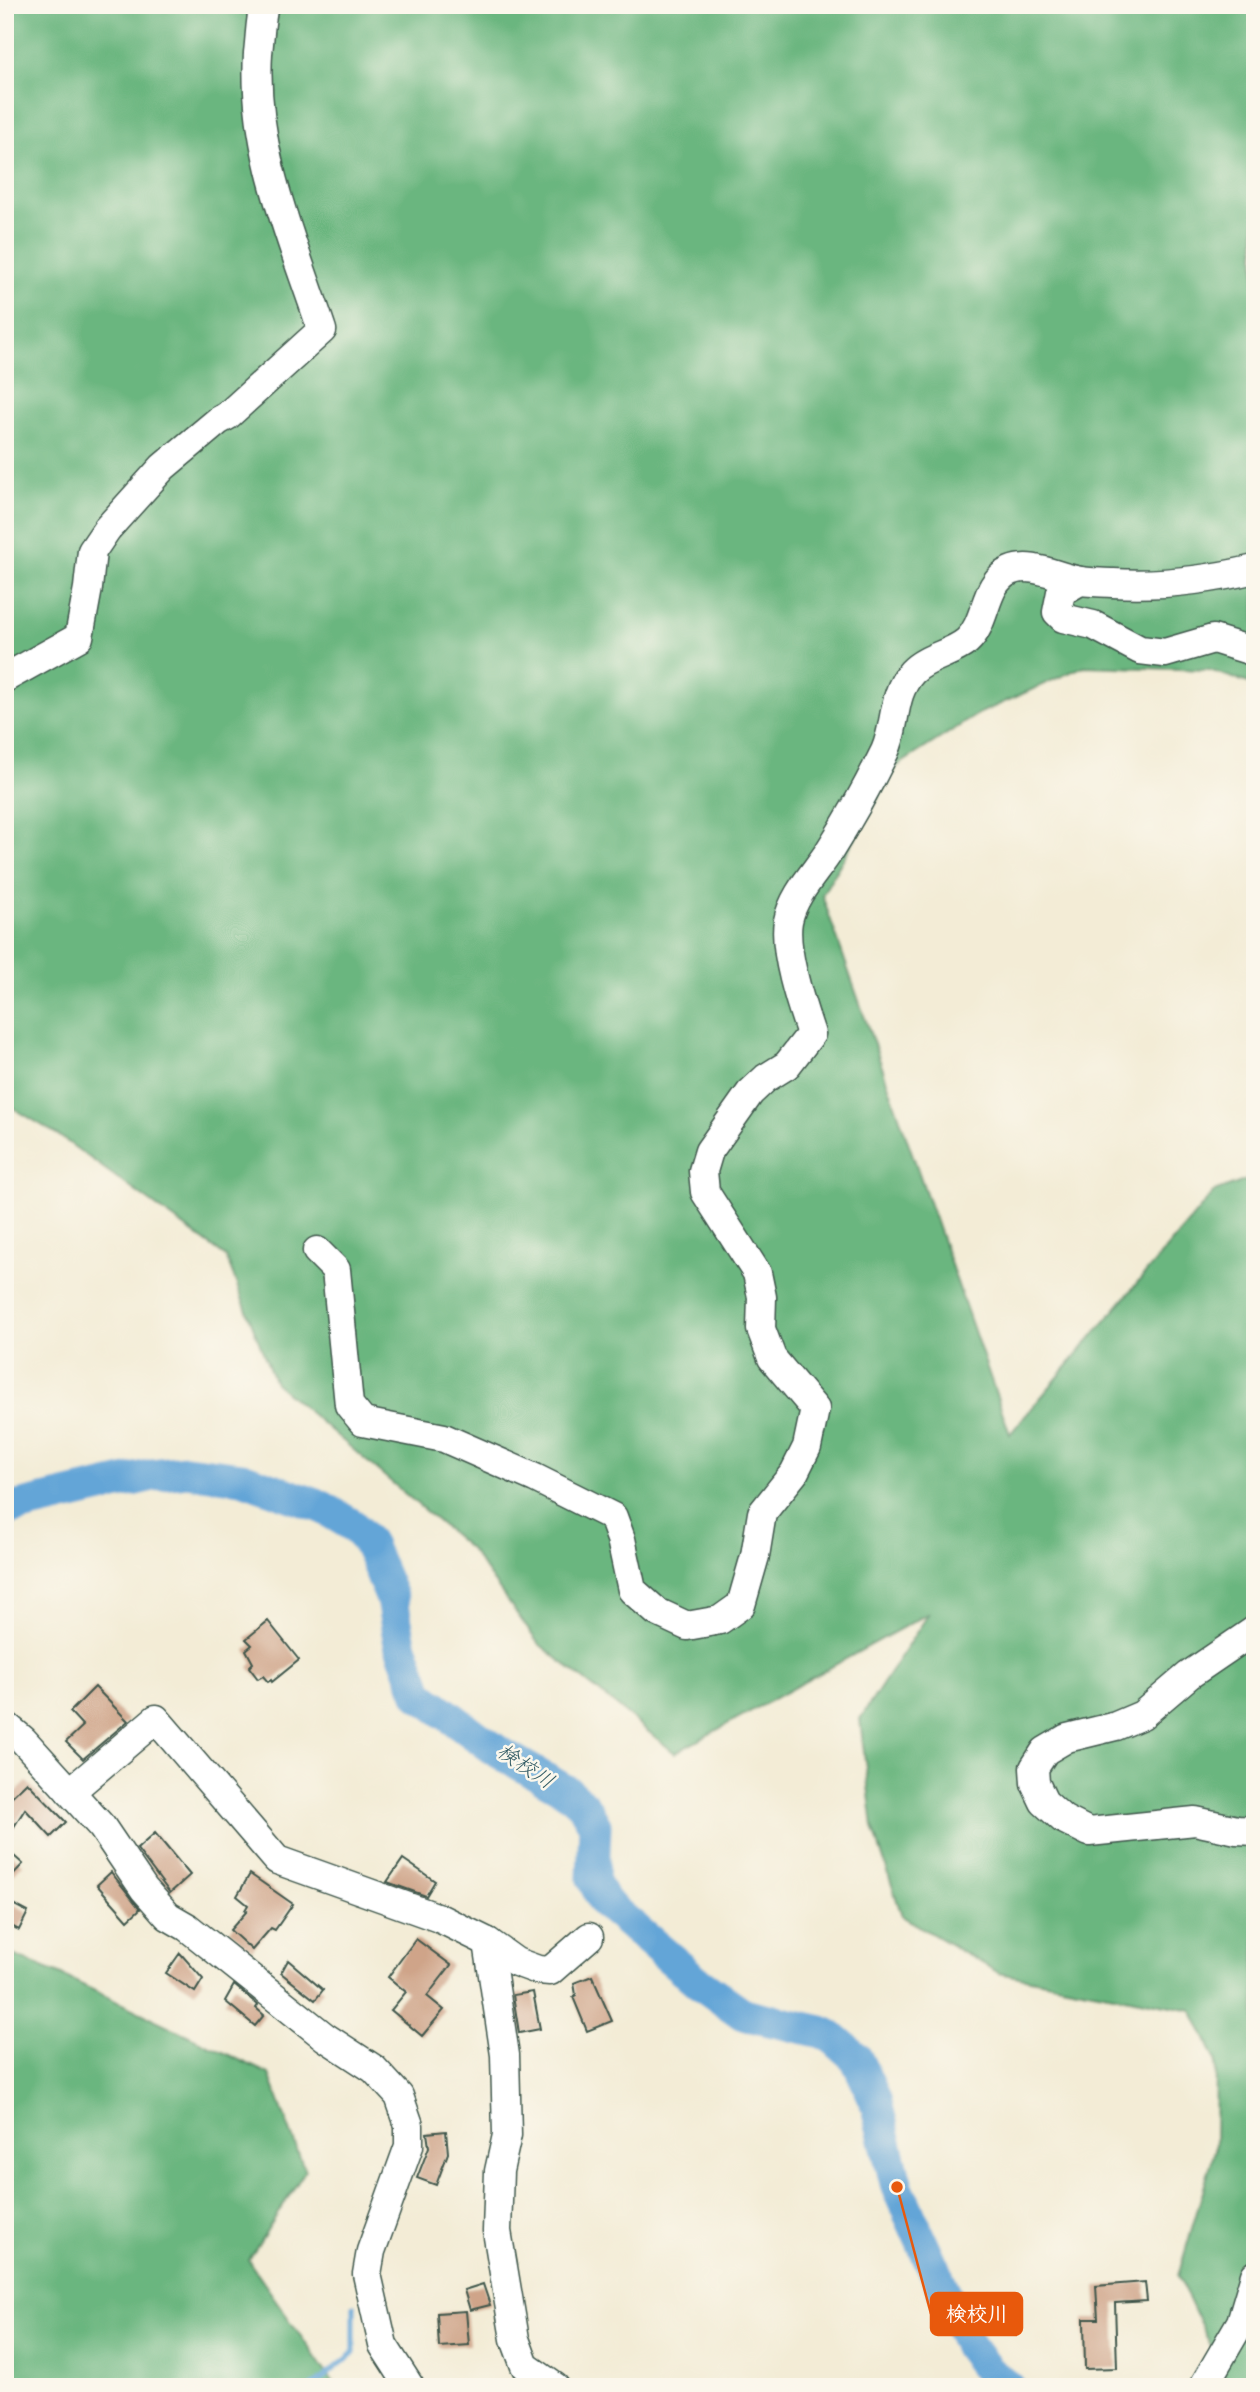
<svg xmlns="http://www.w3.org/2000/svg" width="1260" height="2392" viewBox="0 0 1260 2392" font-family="'Shantell Sans','Klee One',sans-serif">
	<rect width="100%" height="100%" fill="#fbf7ec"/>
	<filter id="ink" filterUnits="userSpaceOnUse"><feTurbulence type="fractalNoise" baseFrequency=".0143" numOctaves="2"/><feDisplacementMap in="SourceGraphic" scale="14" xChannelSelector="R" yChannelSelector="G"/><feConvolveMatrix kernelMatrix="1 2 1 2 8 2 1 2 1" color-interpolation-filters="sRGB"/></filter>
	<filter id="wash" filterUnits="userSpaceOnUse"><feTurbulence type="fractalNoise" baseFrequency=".00686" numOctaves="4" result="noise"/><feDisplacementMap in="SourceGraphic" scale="28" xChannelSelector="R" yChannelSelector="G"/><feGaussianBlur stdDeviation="1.57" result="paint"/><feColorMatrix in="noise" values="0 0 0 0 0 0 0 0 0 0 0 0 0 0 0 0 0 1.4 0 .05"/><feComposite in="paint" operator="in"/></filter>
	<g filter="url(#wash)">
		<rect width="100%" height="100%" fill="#f3ecd6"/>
		<g fill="#6ab67f" stroke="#447a5a" stroke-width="2">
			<path d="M5,5h1250v680l-46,-15 -125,-4 -106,48 -81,52 -75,129 188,539 204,-242 41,-15v1210h-25l-52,-111 37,-126 1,-90 -24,-50 -193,-37 -97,-57 -29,-89 -13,-108 69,-106 -254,140 -137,-110 -68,-94 -195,-166 -49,-126 -168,-122 -53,-32z"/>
			<path d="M5,1952l50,20 214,102 36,97 -57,89 88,127h-331z"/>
		</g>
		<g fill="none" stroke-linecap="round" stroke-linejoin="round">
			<path stroke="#63a5d7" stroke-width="5" d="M312,2387l42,-34v-47"/>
			<path stroke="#63a5d7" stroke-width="33" d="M5,1510l148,-35 33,-4 56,7 80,29 30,18 16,17 24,57 8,45 19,50 78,57 71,41 15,13 12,20 -2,54 11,23 94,80 45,32 79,18 10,5 24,21 19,41 22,88 72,159 19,25 21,16"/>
		</g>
		<g id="blocks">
			<g fill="#cfa489">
				<path d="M268,1621l31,39 -27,22 -1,-2 -3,2 -5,-6 -5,3 -9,-12 4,-4 -7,-13 6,-5 -6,-6z"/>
				<path d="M95,1687l33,34 -45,38 -17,-17 17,-16 -13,-14z"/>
				<path d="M27,1782l39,40 -15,15 -26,-28 -20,32v-38z"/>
				<path d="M155,1833l35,42 -20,18 -33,-44z"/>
				<path d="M5,1848l18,16 -18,19z"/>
				<path d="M403,1859l32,22 -9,15 -39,-14z"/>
				<path d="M111,1872l29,37 -12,11 -31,-35z"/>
				<path d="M250,1874l43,30 -18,26 -4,-2 -19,22 -22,-20 17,-19 -2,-1 3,-5 -11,-9z"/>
				<path d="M5,1900l23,12 -9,18 -14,-7z"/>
				<path d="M416,1939l35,26 -24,31 17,14 -22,26 -31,-26 15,-18 -18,-15z"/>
				<path d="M180,1953l23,26 -8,13 -29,-19z"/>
				<path d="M288,1960l35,30 -8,10 -34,-27z"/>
				<path d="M592,1976l20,45 -25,10 -14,-34 3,-2 -2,-12z"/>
				<path d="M234,1985l24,20 -2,3 8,7 -9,11 -30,-25z"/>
				<path d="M533,1992l7,37 -21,4 -6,-38z"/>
				<path d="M446,2131l2,22 -12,32 -19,-7 12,-31 -2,-14z"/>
				<path d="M1145,2282l2,19 -32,2 2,65 -32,1 -1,-50h14l-2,-33z"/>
				<path d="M483,2284l7,21 -20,5 -6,-20z"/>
				<path d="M466,2311l3,34 -30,2 -2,-34z"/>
			</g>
		</g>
	</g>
	<g filter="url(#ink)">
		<use href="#blocks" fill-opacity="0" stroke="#3f574c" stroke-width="2"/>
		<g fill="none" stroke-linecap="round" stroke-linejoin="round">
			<defs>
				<g id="minor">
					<path d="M1080,581l-19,11 -4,20 6,6 30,7 47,25 25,3 48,-14 42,13"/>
					<path d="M5,678l74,-41 9,-49 4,-37 15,-22 56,-62 55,-46 9,-5 95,-86c-30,-91 -70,-179 -64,-277 2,-16 2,-32 6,-48"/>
					<path d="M317,1251l19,19 13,135 14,17 81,16 91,40 78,39 8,22 11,51 25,22 30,14 33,-6 21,-15 14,-49 7,-43 32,-40 13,-26 8,-38 -43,-51 -11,-29 1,-32 -5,-24 -52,-81 -2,-21 6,-20 41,-58 16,-15 21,-13 24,-31c-10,-29 -28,-83 -23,-113 5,-26 27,-48 40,-68 21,-33 40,-67 57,-102 12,-26 6,-56 27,-79 14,-15 40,-18 55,-31 21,-19 16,-58 43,-70 21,-9 45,5 66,9 12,3 25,2 37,3 48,3 95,-3 142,-14"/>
					<path d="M1255,1630l-66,45 -47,40 -26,11 -49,12 -22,13 -11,17 1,15 9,19 19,17 26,13 106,-11 42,9 18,1"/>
					<path d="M5,1725l18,15 79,87 42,62 24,27 19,11 138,110 49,32 25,27 10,29v21l-38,105 -4,23 16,71 27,42"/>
					<path d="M70,1792l86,-73 121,141 162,58 49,24 28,20 22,8 12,1 39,-34"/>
					<path d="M488,1942l17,113 2,80 -8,36 -2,60 18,108 10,27 30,21"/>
					<path d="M1203,2387l38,-65 14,-47"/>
				</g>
			</defs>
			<use href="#minor" stroke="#3f574c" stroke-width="31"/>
			<use href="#minor" stroke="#fff" stroke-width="28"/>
		</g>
	</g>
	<g text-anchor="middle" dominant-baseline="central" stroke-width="5" stroke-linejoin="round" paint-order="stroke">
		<g font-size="21" font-style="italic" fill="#335c65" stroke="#fbf7ec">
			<text transform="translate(526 1766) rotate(34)">検校川</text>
		</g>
	</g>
	<path fill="none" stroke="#e8590c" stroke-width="2.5" d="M897 2187L931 2314"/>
	<circle fill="#e8590c" stroke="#fbf7ec" stroke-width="2.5" cx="897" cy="2187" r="7"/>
	<rect fill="#e8590c" stroke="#e8590c" stroke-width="2.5" x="931" y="2293" width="91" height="42" rx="7"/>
	<g font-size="21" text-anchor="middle" font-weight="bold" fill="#fff">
		<text x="977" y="2321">検校川</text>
	</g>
	<rect width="1260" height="2392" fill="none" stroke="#fbf7ec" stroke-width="28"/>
</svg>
